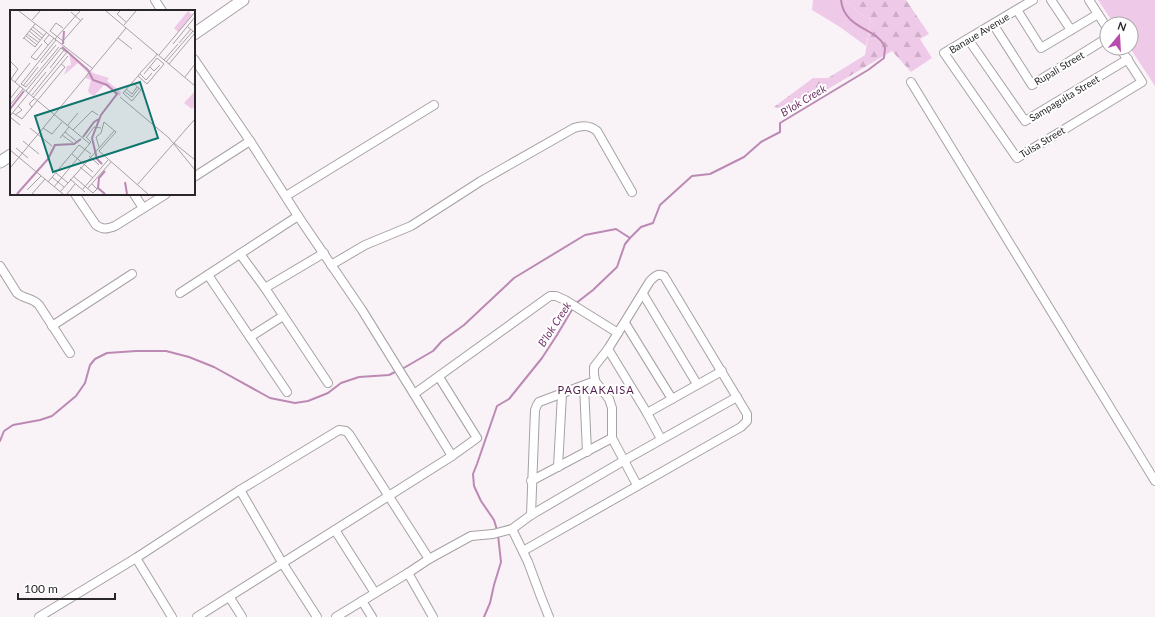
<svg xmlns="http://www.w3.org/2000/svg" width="1155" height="617" viewBox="0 0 1155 617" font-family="Lato,sans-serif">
	<defs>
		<pattern id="forest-firs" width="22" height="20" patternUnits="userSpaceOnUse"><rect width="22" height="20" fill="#efcae8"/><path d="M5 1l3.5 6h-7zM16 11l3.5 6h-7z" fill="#cdadc7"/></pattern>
	</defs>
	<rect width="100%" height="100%" fill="#f9f3f7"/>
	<g fill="#efcae8">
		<path d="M813,0h32l15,14 11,5 -5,27 -26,-19 -28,-17z"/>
		<path d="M1098,0h57v86l-25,-38h1v-24h-17z"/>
	</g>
	<path fill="url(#forest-firs)" d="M845,0h61l23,34 -9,5 12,19 -21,14 -19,-21 -101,60 -17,-4 39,-29h15l37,-23 6,-36 -11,-5z"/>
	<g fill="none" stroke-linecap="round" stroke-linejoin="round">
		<g stroke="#bc89b4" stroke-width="2">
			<path d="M575,304l18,-14 24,-23 8,-23 5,-6 11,-11 12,-4 7,-18 32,-29 18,-2 34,-17 17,-15 19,-10v-9l88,-53 16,-12c0,-3 1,-7 1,-10 -6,-20 -41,-18 -44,-48"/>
			<path d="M402,369l31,-18 9,-10 22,-16 50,-47 71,-43 31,-6 14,9"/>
			<path d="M0,441l4,-10 9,-6 27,-5 12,-4 24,-20 9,-13 5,-18 5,-6 12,-6 29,-2h30l23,6 25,10 56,31 25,5 13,-2 20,-8 13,-10 18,-6 30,-2 6,-3"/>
			<path d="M497,530l-3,-10 -13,-19 -7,-15 -1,-12 4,-10 20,-58 12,-7 33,-41 15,-23 16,-27"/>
			<path d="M484,617l6,-14 4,-18 7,-23 -3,-27"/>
		</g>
		<defs>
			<g id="minor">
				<path d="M155,0l7,11"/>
				<path d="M1033,0l-89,53 73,105 125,-76 -22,-34"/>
				<path d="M1051,0l20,30"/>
				<path d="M1089,0l18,28"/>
				<path d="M1017,10l24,38 57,-34"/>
				<path d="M993,24l39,61 75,-47"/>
				<path d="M968,39l57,82 103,-62"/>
				<path d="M194,59l56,82 48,75 64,94 52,84 38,62"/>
				<path d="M911,82l244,399"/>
				<path d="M194,177l56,-36"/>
				<path d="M75,194l21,31c7,5 11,4 19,1l51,-32"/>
				<path d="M134,194l9,14"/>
				<path d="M286,196l148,-91"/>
				<path d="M240,254l25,34 63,95"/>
				<path d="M331,265l34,-20 46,-19 70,-45 93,-53c9,-3 16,-3 23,3l35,61"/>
				<path d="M0,266l17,27c7,6 16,5 22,12l31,48"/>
				<path d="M208,275l79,117"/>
				<path d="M265,288l59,-35"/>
				<path d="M180,293l118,-77"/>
				<path d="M643,294l54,90"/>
				<path d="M625,323l47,76"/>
				<path d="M52,326l80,-52"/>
				<path d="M250,337l33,-21"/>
				<path d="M608,349l39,64 14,26"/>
				<path d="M584,386l3,66"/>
				<path d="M414,394l136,-98h6l9,4 53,33"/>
				<path d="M647,413l75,-42"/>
				<path d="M558,467l4,-73"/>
				<path d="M531,481l81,-43"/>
				<path d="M240,490l43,74 34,53"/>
				<path d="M531,515l4,-105 2,-5 2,-3 56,-21"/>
				<path d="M512,529l16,33 13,35 8,20"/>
				<path d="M335,530l40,63"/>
				<path d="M523,551l218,-124 6,-6v-7l-83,-138c-6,-3 -9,0 -14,5l-42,68 -14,18v7l1,7 14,18 3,9v30l25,47"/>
				<path d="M136,558l36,59"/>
				<path d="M408,573l25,44"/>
				<path d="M230,598l12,19"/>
				<path d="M362,601l10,16"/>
				<path d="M39,617l97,-59 104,-68 99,-60 7,1 3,3 80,125"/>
				<path d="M197,617l255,-161 25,-18 -38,-61"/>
				<path d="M336,617l72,-44 21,-14 42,-23 22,-2 19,-5 19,-14 94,-55 112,-63"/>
			</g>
			<g id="major">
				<path d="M194,34l49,-34"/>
				<path d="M0,162l11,-7"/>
			</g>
		</defs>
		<use href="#minor" stroke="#a6a1a5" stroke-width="10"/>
		<use href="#major" stroke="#a6a1a5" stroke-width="13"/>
		<use href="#minor" stroke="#fff" stroke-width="8"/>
		<use href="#major" stroke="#fff" stroke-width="11"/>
	</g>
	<g text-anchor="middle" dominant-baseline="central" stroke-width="4" stroke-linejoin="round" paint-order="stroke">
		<g font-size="10" fill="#282628" stroke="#fff">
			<text transform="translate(979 33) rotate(-31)">Banaue Avenue</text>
			<text transform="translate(1059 68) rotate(-31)">Rupali Street</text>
			<text transform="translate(1064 98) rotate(-31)">Sampaguita Street</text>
			<text transform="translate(1042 142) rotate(-31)">Tulsa Street</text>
		</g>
		<g font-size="11" font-style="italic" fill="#703268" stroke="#fff">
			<text transform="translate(803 100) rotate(-31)">B'lok Creek</text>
			<text transform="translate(554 324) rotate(-57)">B'lok Creek</text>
		</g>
		<g font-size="11" letter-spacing="1" fill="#531f4d" stroke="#fff">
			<text x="596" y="389">PAGKAKAISA</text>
		</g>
	</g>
	<g transform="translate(10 10)">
		<rect width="185" height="185" fill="#f9f3f7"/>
		<path d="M178,1l4,4 -14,17 -4,-4zM185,81v14l-3,4 -8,-6z" fill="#efcae8"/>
		<path d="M59,43l24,20 16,5 -2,3 14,11 -1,4 -2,-1 -9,8 6,-7v-4l-11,-7 -10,11 -4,-2 -2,-3 3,-11 -6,-2 3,-5 -10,-10 -14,12 3,-9 4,-1z" fill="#efcae8"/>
		<path fill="none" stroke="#bc89b4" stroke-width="2" d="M53,34l1,-13M52,37l26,23 5,10 14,5 10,9 -16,21 -9,23 5,21 5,5M0,99l14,-18M73,127l11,-15 5,-3M115,172l2,12M7,184l31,-35 7,-14 19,-1 7,-5M95,184l-7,-6 1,-10 6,-7"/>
		<path fill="none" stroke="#a5a1a4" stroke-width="1" d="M9,1l73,57M96,1l89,75M110,1l-3,3 9,8M61,2l10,9M22,10l8,-9M114,15l12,-14M23,17l11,9M21,19l11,9M19,21l11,9M17,24l11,8M16,26l11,9M14,28l11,9 11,-14M108,28l14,11M13,29l12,-15M45,29l25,-28M53,31l-13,-10 6,-8 7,5M53,31l20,-23M169,33l12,-14M163,34l22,-27M38,35l-4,-4 5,-6M149,45l36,-43M21,47l5,3 18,-22M21,47l11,-13M154,50l14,-16M1,52l7,7 -7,10M156,52l27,-31M31,53l15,-18M159,54l26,-31 -7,-6M140,57l4,4 6,-6M40,58l14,-18M130,64l6,6 6,-7M128,66l9,8 17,-20 -7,-6 -13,16M175,67l10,-13M0,68l80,66M5,72l15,-19M122,72l9,8 -9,11 -9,-8 15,-17 3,-4 14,-15 2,-3M11,74l5,3 33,-40M11,74l35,-44M13,76l15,-19M116,79l6,5 5,-7M16,81l35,-43 5,4M114,81l8,6 7,-9M22,85l35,-43M110,87l49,41 26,32M23,88l35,-42M0,89l10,-13M24,89l-5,5 3,3 33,-40 -4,-3M0,95l13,-16M3,103l9,6 10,-12M5,105l7,-5 -4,-4M0,106l36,-44M0,107l10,8M57,116l11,-13M20,118l22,18M33,118l9,6 10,-12M63,120l19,-19 6,4M55,122l11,9M52,125l11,8M50,128l9,-11M76,128l8,-11 7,1M13,131l16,13M164,133l21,17M89,137l-3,-10 5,-4 3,-11 12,10 -17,19M6,138l12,10M0,140l53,44M89,141l49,43M62,144l21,18M79,146l10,9M70,157l13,11M0,158l116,-140M46,163l12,10M63,166l20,17 4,-4 -5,-5M42,167l12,10M60,169l15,13M38,172l31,-37 12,9M127,175l58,-66M44,177l37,-45 -5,-5M78,178l23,-26M73,179l25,-29M17,180l14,-14M50,182l54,-61M22,184l13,-15M57,184l8,-10"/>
		<path fill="#0f766e" fill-opacity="0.15" stroke="#0f766e" stroke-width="2" d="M130,72l18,56 -105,34 -18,-56z"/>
		<rect width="185" height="185" fill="none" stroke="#282628" stroke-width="2"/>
	</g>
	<g transform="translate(1119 36) rotate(18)"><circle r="19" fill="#ffffff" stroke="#a9a8a9"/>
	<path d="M0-3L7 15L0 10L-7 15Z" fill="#b84cac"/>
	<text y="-6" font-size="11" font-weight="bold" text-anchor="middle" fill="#282628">N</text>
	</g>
	<path d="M18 593v6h97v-6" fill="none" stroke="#282628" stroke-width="2"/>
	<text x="24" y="593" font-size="12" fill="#282628" stroke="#ffffff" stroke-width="3" paint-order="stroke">100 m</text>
</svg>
